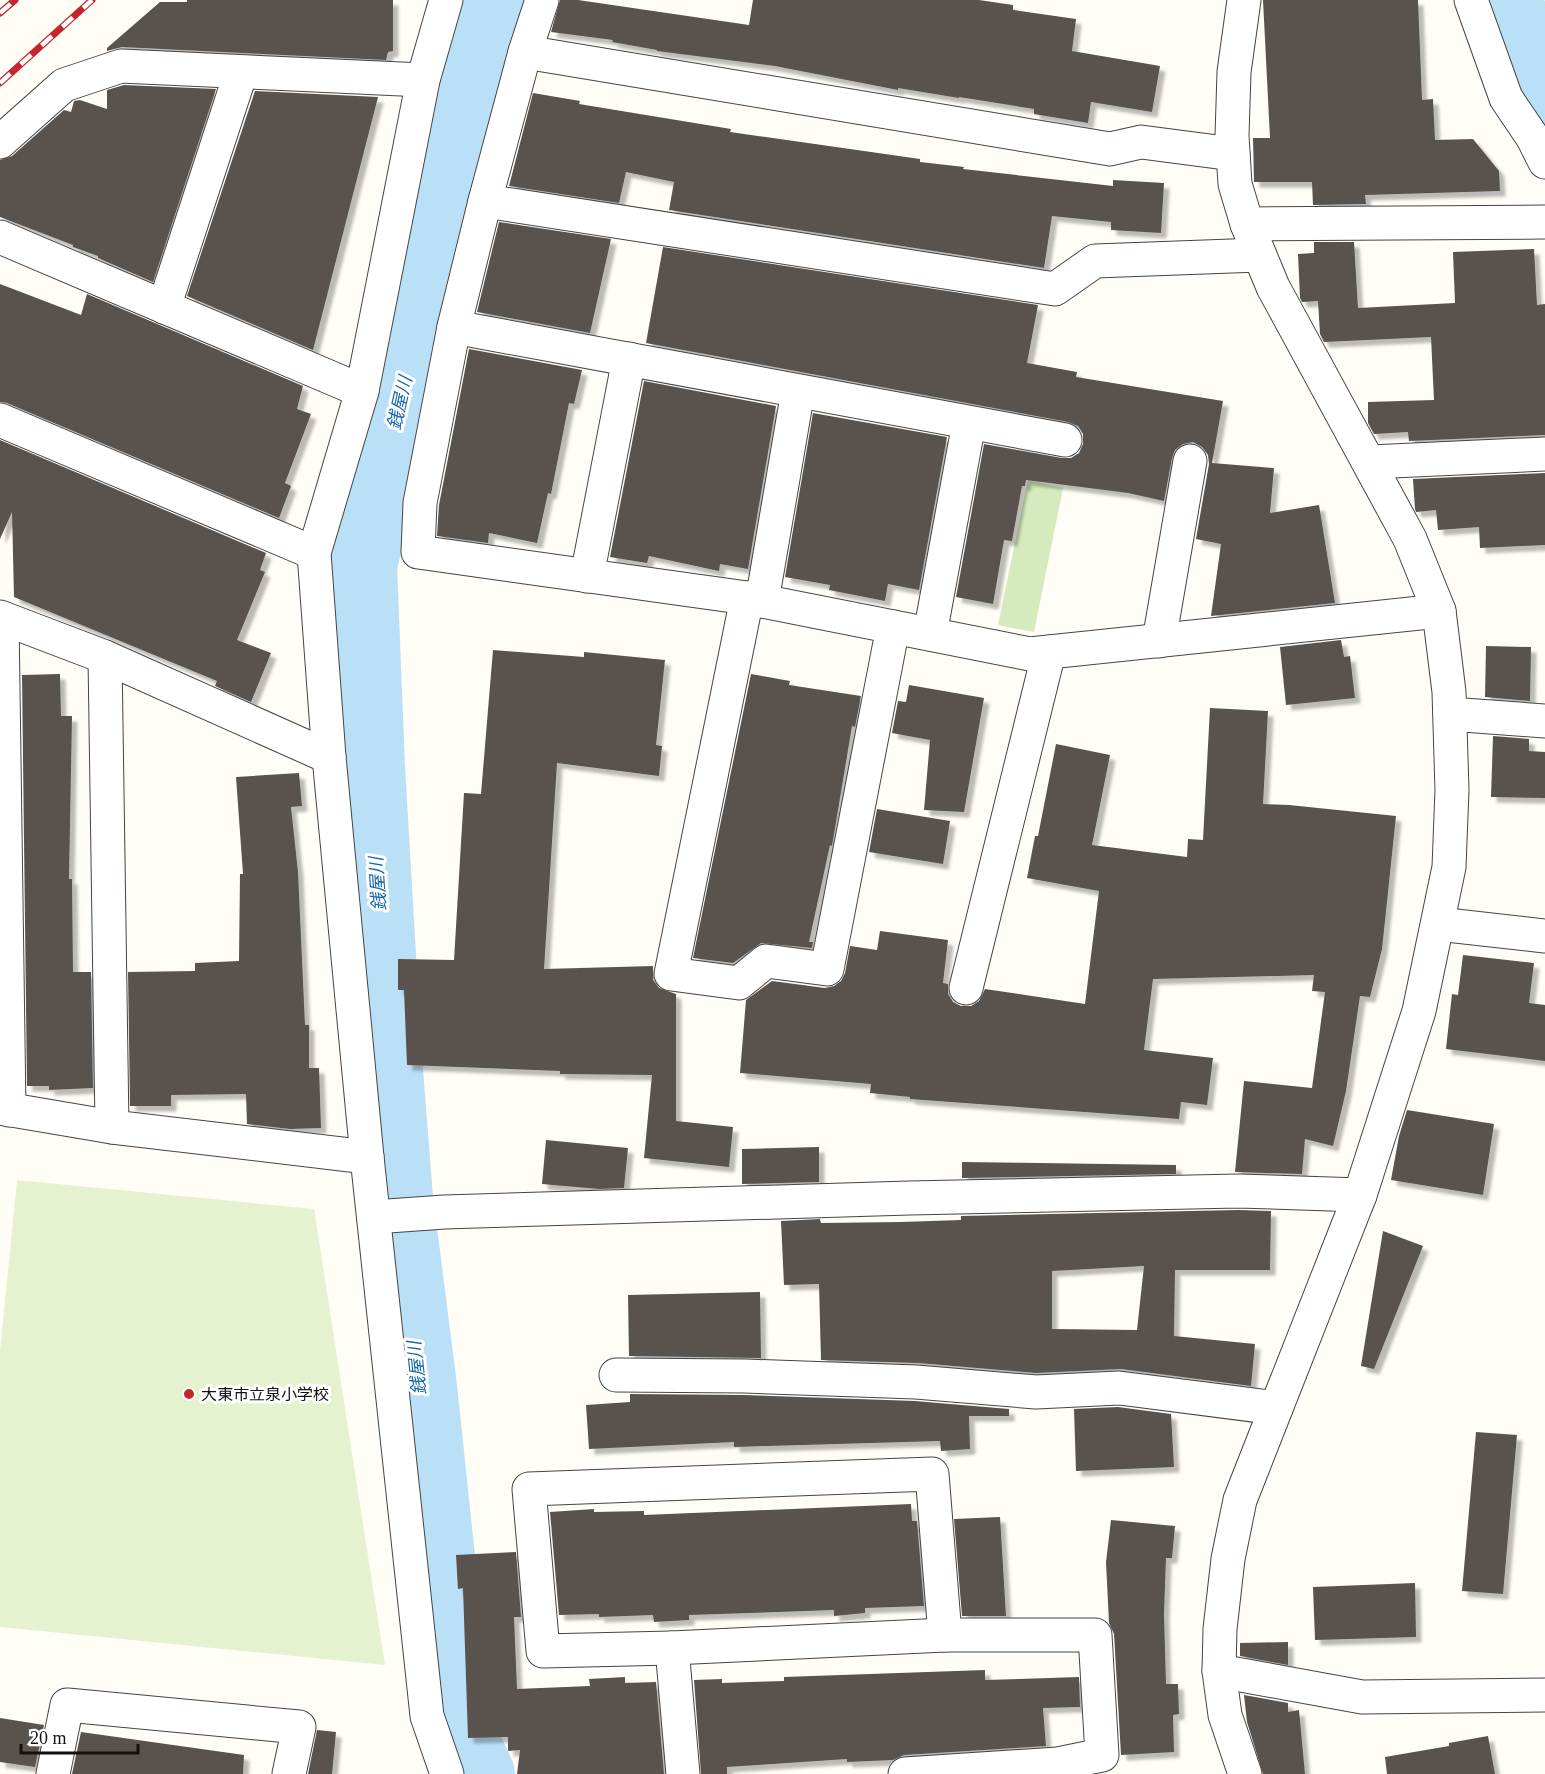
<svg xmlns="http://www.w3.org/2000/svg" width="1545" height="1774" viewBox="0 0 1545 1774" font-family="'Times New Roman','Noto Sans JP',serif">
	<defs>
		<filter id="shadow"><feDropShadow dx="5.5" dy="5.5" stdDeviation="1.5" flood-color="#0004"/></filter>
	</defs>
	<rect width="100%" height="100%" fill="#fffdf5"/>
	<path fill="#d5ebbd" d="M1028,480l35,8 -29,144 -36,-7z"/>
	<path fill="#e6f2cf" d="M17,1180l297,29 71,456 -385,-38v-275z"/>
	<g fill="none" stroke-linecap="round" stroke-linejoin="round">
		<g stroke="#b9e0f7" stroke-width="70">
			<path d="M1506,0l39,89"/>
			<path d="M480,1774l-22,-46 -36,-341 -24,-189 -11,-140 -17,-290 -8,-202 132,-566"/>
		</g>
	</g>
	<g fill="#5a524d" fill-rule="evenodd" filter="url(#shadow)">
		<path d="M187,0h206v51l-5,1 -2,8 -264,-13 -15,4v-3l53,-46h27z"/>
		<path d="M560,0h18l171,25 4,-25h226l34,5v5l63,9 -4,32 88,15 -8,46 -61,-10 -3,21 -54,-9v-5l-75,-12v1l-61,-10v2l-123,-24 -118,-15v-1l-45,-8 1,-2 -62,-8z"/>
		<path d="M1263,0h155l4,100 11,-1 2,41 38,-1 26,32 1,20 -135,4 1,9 -53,1 -1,-23h-58l-1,-44h17z"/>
		<path d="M124,85l92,4 -63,193 -55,-24v-2l-25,-9v-2l-73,-28v-57l12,-4 52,-46 7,2 3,-11 6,-1 27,9v-19z"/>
		<path d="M255,91l123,6 -65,253 -126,-54z"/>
		<path d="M533,93l47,8 -1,3 152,25 -1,3 190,27v3l44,5 -1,2 150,17v-6l51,3 -3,50 -50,-3v-8l-59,-6 -8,52 -375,-58 5,-28 -48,-10 -7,31 -110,-17z"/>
		<path d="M499,222l112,17 -21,94 -113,-21z"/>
		<path d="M1314,242h40l4,66 97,-5 -2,-51 81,-3 3,56 8,-1v131l-136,6 -1,-9 -34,2 -6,-11v-21l66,-2 -3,-63 -107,5 -4,-8 -2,-33 -16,1 -2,-4 -2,-44 16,-1z"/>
		<path d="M663,247l375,58 -11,58 50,9 -1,5 147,24 -11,62 62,5 -4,45 49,-8 16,98 -124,13 10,-72 -25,-5 13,-75 -1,-9 -6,-8 -9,-5 -10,2 -8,6 -3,8 -8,43 -36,-8 -102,-13 -1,6h-3l-10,55 -8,-1 -11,64 -37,-7 28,-153 78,14h9l8,-5 4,-9v-10l-5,-8 -10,-4 -422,-79z"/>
		<path d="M0,284l81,31 6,-21 216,92 -6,23 14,5 -26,69 6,3 -12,32 -272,-115 -7,-1z"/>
		<path d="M469,349l113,21 -8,34 -5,-1 -18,91 -3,-1 -11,50 -48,-10 -1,10 -51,-7 2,-31z"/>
		<path d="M644,381l132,25 -28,163 -28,-5 -1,7 -70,-15 -2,7 -37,-6z"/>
		<path d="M813,413l134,24 -28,153 -31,-6 -3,17 -56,-11 1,-5 -45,-8z"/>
		<path d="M0,440l266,113 -6,17 5,2 -28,68 34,13 -20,49 -36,-16 2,-5 -203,-84 -2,-85 -12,27z"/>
		<path d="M1545,473v72l-65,3 -1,-21 -41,3 -2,-20 -20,2 -1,-3 -2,-30z"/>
		<path d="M1341,640l3,17 6,-1 5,42 -69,7 -6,-58z"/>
		<path d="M1486,646l45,1 -1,54 -45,-4z"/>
		<path d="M493,650l91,7v-5l81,8 -9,85 6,1 -3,30 -102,-13 -13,206 109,-3v14l6,8 17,6v127l57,6 -4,40 -85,-9 8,-83 -92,-1v-3l-153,-6 -3,-75h-6v-31l56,1 10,-167 17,1z"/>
		<path d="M60,674l1,42h11l-3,163h3l1,93h18l2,116 -44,2v-4h-22l-5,-411z"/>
		<path d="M751,674l39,7 -1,4 72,11 -6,31 -3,-1 -20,120 -2,-1 -21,97h4l-1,6 -51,-5 -28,20 -40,-5z"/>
		<path d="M909,685l75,13 -20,114 -40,-2 6,-70 -38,-7 6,-32 8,1z"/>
		<path d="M1210,708l58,3 -5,93 26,1 107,11 -14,133 -12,48 -10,-1 -14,95 -13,55 -28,-7 -3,35 -67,-2 9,-91 68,7 13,-96 -13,-1 2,-16 -161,4 -9,71 69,8 -6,47 -26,-3 -2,17 -269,-20v-2l-40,-4 1,-9 -131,-11 6,-73 26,-19 53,7 9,-2 7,-5 4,-8 5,-27 27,4 3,-19 68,9 -5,43 5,1v10l5,8 8,4h10l8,-5 6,-12 100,15 14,-113 -72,-13 8,-42h3l18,-92 54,11 -18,90 95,12 1,-18 15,1z"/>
		<path d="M1493,736l36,3v12l16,1v46l-54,-1z"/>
		<path d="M299,773l3,33 -11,1 7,65 7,153h4v43h10l2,60 -31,1 -43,-5 -1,-30 -75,1v11h-41l-2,-134 67,-1v-8l44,-2 1,-87h3l-7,-97z"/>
		<path d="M877,809l73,12 -7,43 -74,-12z"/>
		<path d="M1463,955l71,8 -5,40 16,2v56l-99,-12 6,-55 6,1z"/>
		<path d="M1407,1110l87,14 -11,71 -92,-15 8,-44z"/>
		<path d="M546,1140l82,8 -4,40 -25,1 -57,-5z"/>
		<path d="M819,1147v35l-77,2v-35z"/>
		<path d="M962,1162l214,3v9l-214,4z"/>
		<path d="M1238,1210l33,1 -1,59h-95l-1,66 81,8 -4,42 -130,-17 -85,4 -118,-10 -97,-3 -2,-76 -35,1 -3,-64 39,-2 1,4 80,-1 60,-2v-4zM1144,1266l-7,64 -85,-1v-58z"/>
		<path d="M1383,1231l40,15 -49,123 -13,-3z"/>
		<path d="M760,1292l1,66 -132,-2 -1,-61z"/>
		<path d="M630,1394l114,1 171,6 94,8v7h-40l1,33 -29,2 -1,-10 -206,6v-5l-145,7 -3,-44 44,-3z"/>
		<path d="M1118,1407l53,7 3,53 -98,4 -2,-62z"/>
		<path d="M1476,1432l41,3 -14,159 -41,-3z"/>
		<path d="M911,1504l1,17h5l7,85 -59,2v5l-31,3v-6l-145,5v5l-35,2 -1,-7 -54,2v-3l-40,1 -9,-103 44,-3v3l50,-1v4z"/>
		<path d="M1000,1517l6,99h-44l-8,-97z"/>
		<path d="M1111,1520l64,6 -3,32h-6l-2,56 2,70h12l1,30 -6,1 1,37 -53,3 -7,-121 -5,-11 -3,-61z"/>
		<path d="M516,1552l5,65h-7l3,72 73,-3 -1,-7 36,-2v6l31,-1 8,92h-147l3,-24 -12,1v-14l-40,1 -5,-150 -5,1 -2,-34z"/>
		<path d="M1415,1583l1,54 -101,3 -2,-53z"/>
		<path d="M1288,1642v23l-48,-9v-13z"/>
		<path d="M985,1670v10l94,-3 1,30 -37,1 3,38 -142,9 -11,5 -46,2v-3l-120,8v7h-26l-7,-94 28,-1v4l62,-2v-4z"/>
		<path d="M1244,1695l44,8v9l11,-2 6,64h-42l-16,-52z"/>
		<path d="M0,1718l44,7 -9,42 -35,-5z"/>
		<path d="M317,1730l19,2 -4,42h-24z"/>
		<path d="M81,1732l163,23 -1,19h-171z"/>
		<path d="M1488,1736l7,38h-108l-2,-17 64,-11v-3z"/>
	</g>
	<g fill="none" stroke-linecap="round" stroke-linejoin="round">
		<defs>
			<g id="minor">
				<path d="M446,0l-23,80 -61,311 -48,162 15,204 38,400 60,559 20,58"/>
				<path d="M542,0l-17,52 -40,149 -31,126 -34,176 -2,49 329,46 283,56 409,-43"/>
				<path d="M1244,0l-10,72 -2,64 3,48 12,40 26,63 137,252 29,72 10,81 3,98 -3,77 -30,144 -59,184 -120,305 -12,59 -8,70 -1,42 6,44 20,59"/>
				<path d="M1471,0l35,98 27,40 12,24"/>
				<path d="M525,52l585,97 31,-7 92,12"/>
				<path d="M0,142l64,-57 57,-19 302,14"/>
				<path d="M485,201l570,88 40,-28 164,-6"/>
				<path d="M1247,224l298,-2"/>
				<path d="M0,237l362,154"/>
				<path d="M164,307l77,-235"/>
				<path d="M454,327l611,113"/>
				<path d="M0,420l314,133"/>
				<path d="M1370,462l175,-8"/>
				<path d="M587,576l42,-217"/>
				<path d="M747,598l-76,376 68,9 27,-22 61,8 66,-342"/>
				<path d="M762,601l36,-210"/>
				<path d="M0,617l105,40 224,100"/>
				<path d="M2,618l7,492"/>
				<path d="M930,634l39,-211"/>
				<path d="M1159,641l31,-180"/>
				<path d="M105,657l7,470"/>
				<path d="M1450,714l95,7"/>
				<path d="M1438,924l107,12"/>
				<path d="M966,988l83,-336"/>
				<path d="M0,1108l112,19 255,30"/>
				<path d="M374,1217l70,-5 465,-14 329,-7 122,4"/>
				<path d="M616,1375l128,1 172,6 120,10 83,-4 157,20"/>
				<path d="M672,1648l-129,3 -14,-162 403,-15 13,161"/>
				<path d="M1219,1671l143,26 183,-2"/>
				<path d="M53,1774l14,-69 232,22 -10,47"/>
				<path d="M683,1774l-11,-126 273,-13h150l7,120 -44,9 -153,10"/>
			</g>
		</defs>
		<use href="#minor" stroke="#444" stroke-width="35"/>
		<use href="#minor" stroke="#fff" stroke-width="33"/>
		<defs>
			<g id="rail">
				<path d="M0,13l15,-13"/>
				<path d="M0,83l92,-83"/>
			</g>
		</defs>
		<use href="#rail" stroke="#c4262e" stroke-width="7"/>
		<use href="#rail" stroke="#fff" stroke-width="4.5" stroke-dasharray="14" stroke-linecap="butt"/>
	</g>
	<circle fill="#c4262e" stroke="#fff" stroke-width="2" cx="189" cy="1394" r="6"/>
	<g text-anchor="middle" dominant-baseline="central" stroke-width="6" stroke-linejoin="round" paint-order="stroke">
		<g font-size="16" fill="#111" stroke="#fff" text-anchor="start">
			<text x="201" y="1394">大東市立泉小学校</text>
		</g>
		<g font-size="18" font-style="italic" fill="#1768a6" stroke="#fff">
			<text transform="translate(400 403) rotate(-77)">銭屋川</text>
			<text transform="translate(378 884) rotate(-94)">銭屋川</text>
			<text transform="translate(417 1368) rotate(-96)">銭屋川</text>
		</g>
	</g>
	<path d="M21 1744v9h117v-9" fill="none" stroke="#111111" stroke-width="3"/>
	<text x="30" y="1744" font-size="18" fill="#111111" stroke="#ffffff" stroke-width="4.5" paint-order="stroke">20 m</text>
</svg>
